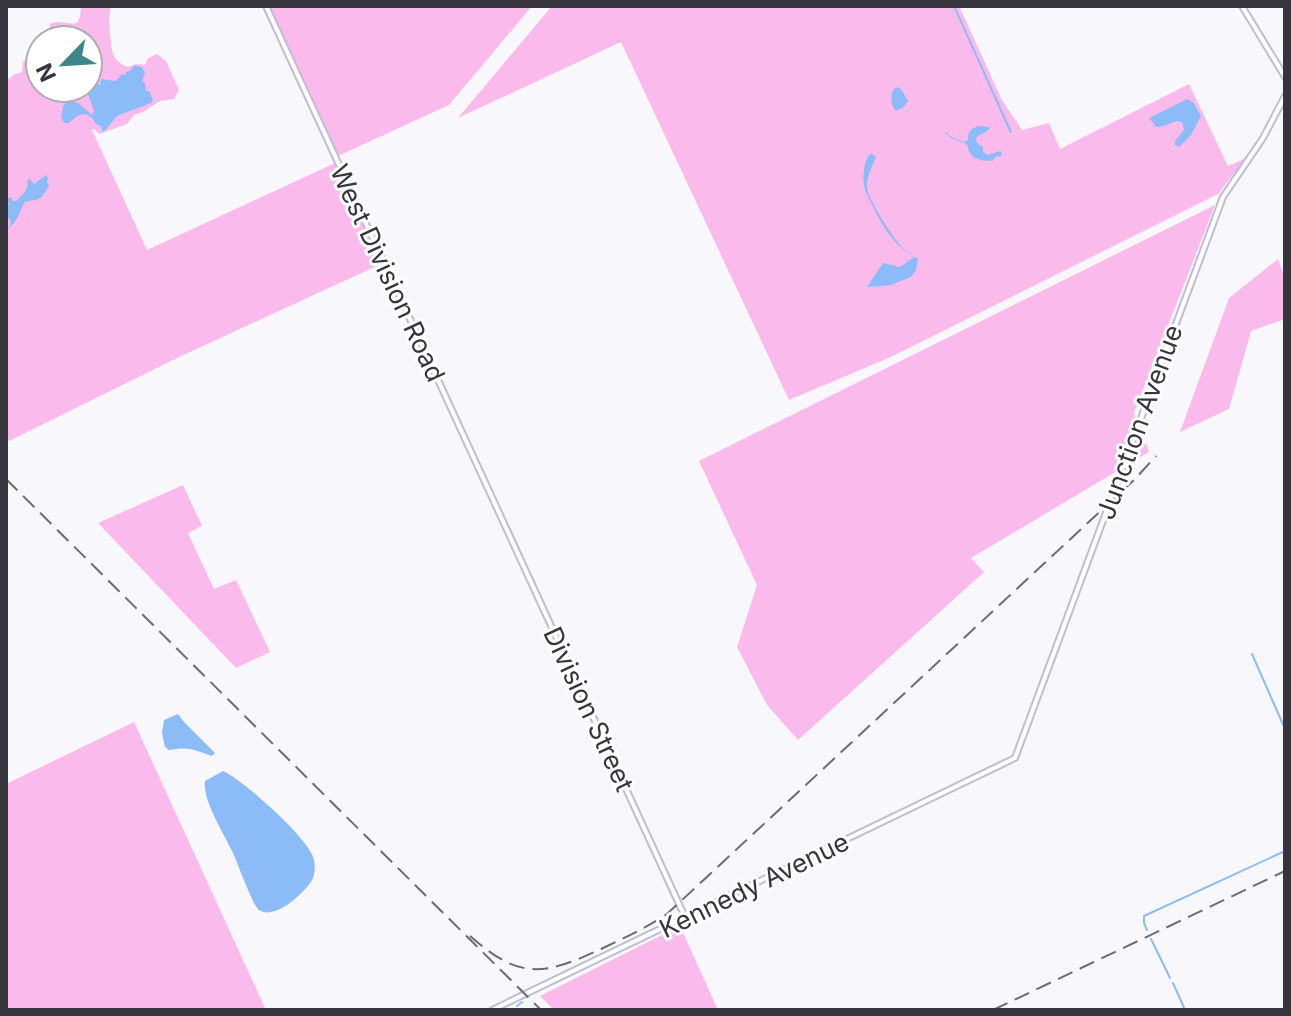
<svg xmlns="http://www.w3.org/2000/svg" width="1291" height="1016" viewBox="0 0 1291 1016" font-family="Inter,sans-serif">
	<rect width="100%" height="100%" fill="#f8f8fc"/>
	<g fill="#fabaec">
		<path d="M81,6h30c-2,11 -2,17 -1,27 2,16 0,27 18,34l8,-3 9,1 3,-7 9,-4 9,7 13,29 -5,9 -14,2 -17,11 -9,3 -7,9 -28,10 -5,-5 -2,1 55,120 188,-87 46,101 -204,94 -168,83 -3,-3v-357l9,-7 7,-2 1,-10c8,-6 8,-14 16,-18l1,44h48v-48h-39l-1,-5 2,-11c9,-5 17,1 27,-1l3,-6z"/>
		<path d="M267,6h265l-83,99 -111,51 -48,-105h-3z"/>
		<path d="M552,6h407l43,94 20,30 27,-7 11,26 129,-65 39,82 18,-8 -28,36 -325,162 -104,44 -168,-358 -163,76z"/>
		<path d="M1215,205l-81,208 15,39 -178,106 13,14 -186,168 -31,-35 -30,-58 20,-62 -58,-124z"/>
		<path d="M1278,259l7,19v41l-34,12 -22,78 -49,23 49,-134z"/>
		<path d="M183,485l19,41 -14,7 26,56 22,-9 34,72 -34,16 -138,-145z"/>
		<path d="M134,722l132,288h-260v-226z"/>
		<path d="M680,926l38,84h-164l-14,-14z"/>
	</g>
	<g fill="#8cbcf8">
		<path d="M953,6h2l57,126 -2,1z"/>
		<path d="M134,66l8,1 3,6 -3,8 3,2 1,8h3l4,9 -2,3 -34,13 -12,15 -3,1v-5l-6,-3c-3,-7 -11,-13 -19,-8 -3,2 -5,5 -8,7h-5l-3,-5 2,-12 5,-6 1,-9 3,11 6,1 14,12 2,-4 -6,-17 7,-12 5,3 1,-6 15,2 6,-7 3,1 2,-4h3z"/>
		<path d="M897,87l4,2 7,12 -4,6 -8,4c-5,-5 -6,-15 -3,-21z"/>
		<path d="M1187,99l7,4 7,13 -10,19 -12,12 -4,-2v-4l9,-11 -2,-8 -6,-1 -12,5 -8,1 -7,-9z"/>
		<path d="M978,126l12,1c-2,7 -11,5 -14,12l1,4 6,4v5l5,3 12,-4 2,3 -2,3 -3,-1 -5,5c-14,-1 -22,-1 -25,-17l-16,-6 -6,-5 1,-1 5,5 14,5 3,-2c0,-8 2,-11 10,-14z"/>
		<path d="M871,153l5,4c-4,9 -10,21 -9,31 1,11 28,54 37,61 3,3 7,4 11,7 -25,-10 -39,-43 -50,-66 -3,-11 -2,-29 6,-37z"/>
		<path d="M46,175l2,3 -1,4 2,3c-8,15 -8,14 -24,17 -7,11 -6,19 -18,27 8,-8 1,-8 0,-16 -1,-2 0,-4 -1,-6l3,-2 -1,-3h-2v-5l6,1v3h4c6,-6 14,-12 11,-21l3,-1 4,5z"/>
		<path d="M914,257l4,1 -2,12 -5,7 -20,8 -24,2 16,-24c22,4 11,8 31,-6z"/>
		<path d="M178,714l6,8 31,31 -3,3c-17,-6 -24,-10 -43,-6l-4,-3 -3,-14 2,-13z"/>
		<path d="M223,771c19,8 88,69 91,89 1,5 1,13 -1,18 -6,13 -38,43 -54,32 -7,-5 -22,-50 -28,-61 -8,-17 -29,-50 -26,-68z"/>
	</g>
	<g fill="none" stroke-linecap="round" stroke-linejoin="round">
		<g stroke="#8cbcf8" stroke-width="2">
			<path d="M1252,654l33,75"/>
			<path d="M1147,930l-3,-7v-7l141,-65"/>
			<path d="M1151,939l19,39"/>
			<path d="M1173,983l12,27"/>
			<path d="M517,1006l5,-4"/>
		</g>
		<defs>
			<g id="minor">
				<path d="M266,6l419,911"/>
				<path d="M1242,6l43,71"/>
				<path d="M492,1010l523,-252 208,-561 40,-59 22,-42"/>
			</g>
		</defs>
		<use href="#minor" stroke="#c1bdd2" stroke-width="8"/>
		<use href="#minor" stroke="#fff" stroke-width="4"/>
		<g stroke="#6c6b72" stroke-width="2" stroke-dasharray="16 8" stroke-linecap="butt">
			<path d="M6,479l535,531"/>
			<path d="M470,936c50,44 73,40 131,13 23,-11 45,-21 66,-35l468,-435 21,-23"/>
			<path d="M993,1010l292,-139"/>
		</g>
	</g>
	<g text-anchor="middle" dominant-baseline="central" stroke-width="6" stroke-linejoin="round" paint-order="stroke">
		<g font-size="26" fill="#36353d" stroke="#fff">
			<text transform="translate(388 273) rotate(65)">West Division Road</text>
			<text transform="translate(1139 422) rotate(-70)">Junction Avenue</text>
			<text transform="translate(589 709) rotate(65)">Division Street</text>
			<text transform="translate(754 885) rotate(-26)">Kennedy Avenue</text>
		</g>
	</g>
	<rect width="1291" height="1016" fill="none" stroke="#36353d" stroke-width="16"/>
	<g transform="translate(64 64) rotate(245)"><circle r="38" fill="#ffffff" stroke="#afaeb1" stroke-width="2"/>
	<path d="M0-6L14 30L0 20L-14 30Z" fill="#3f8786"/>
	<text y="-12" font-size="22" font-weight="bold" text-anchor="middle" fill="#36353d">N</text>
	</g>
</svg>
